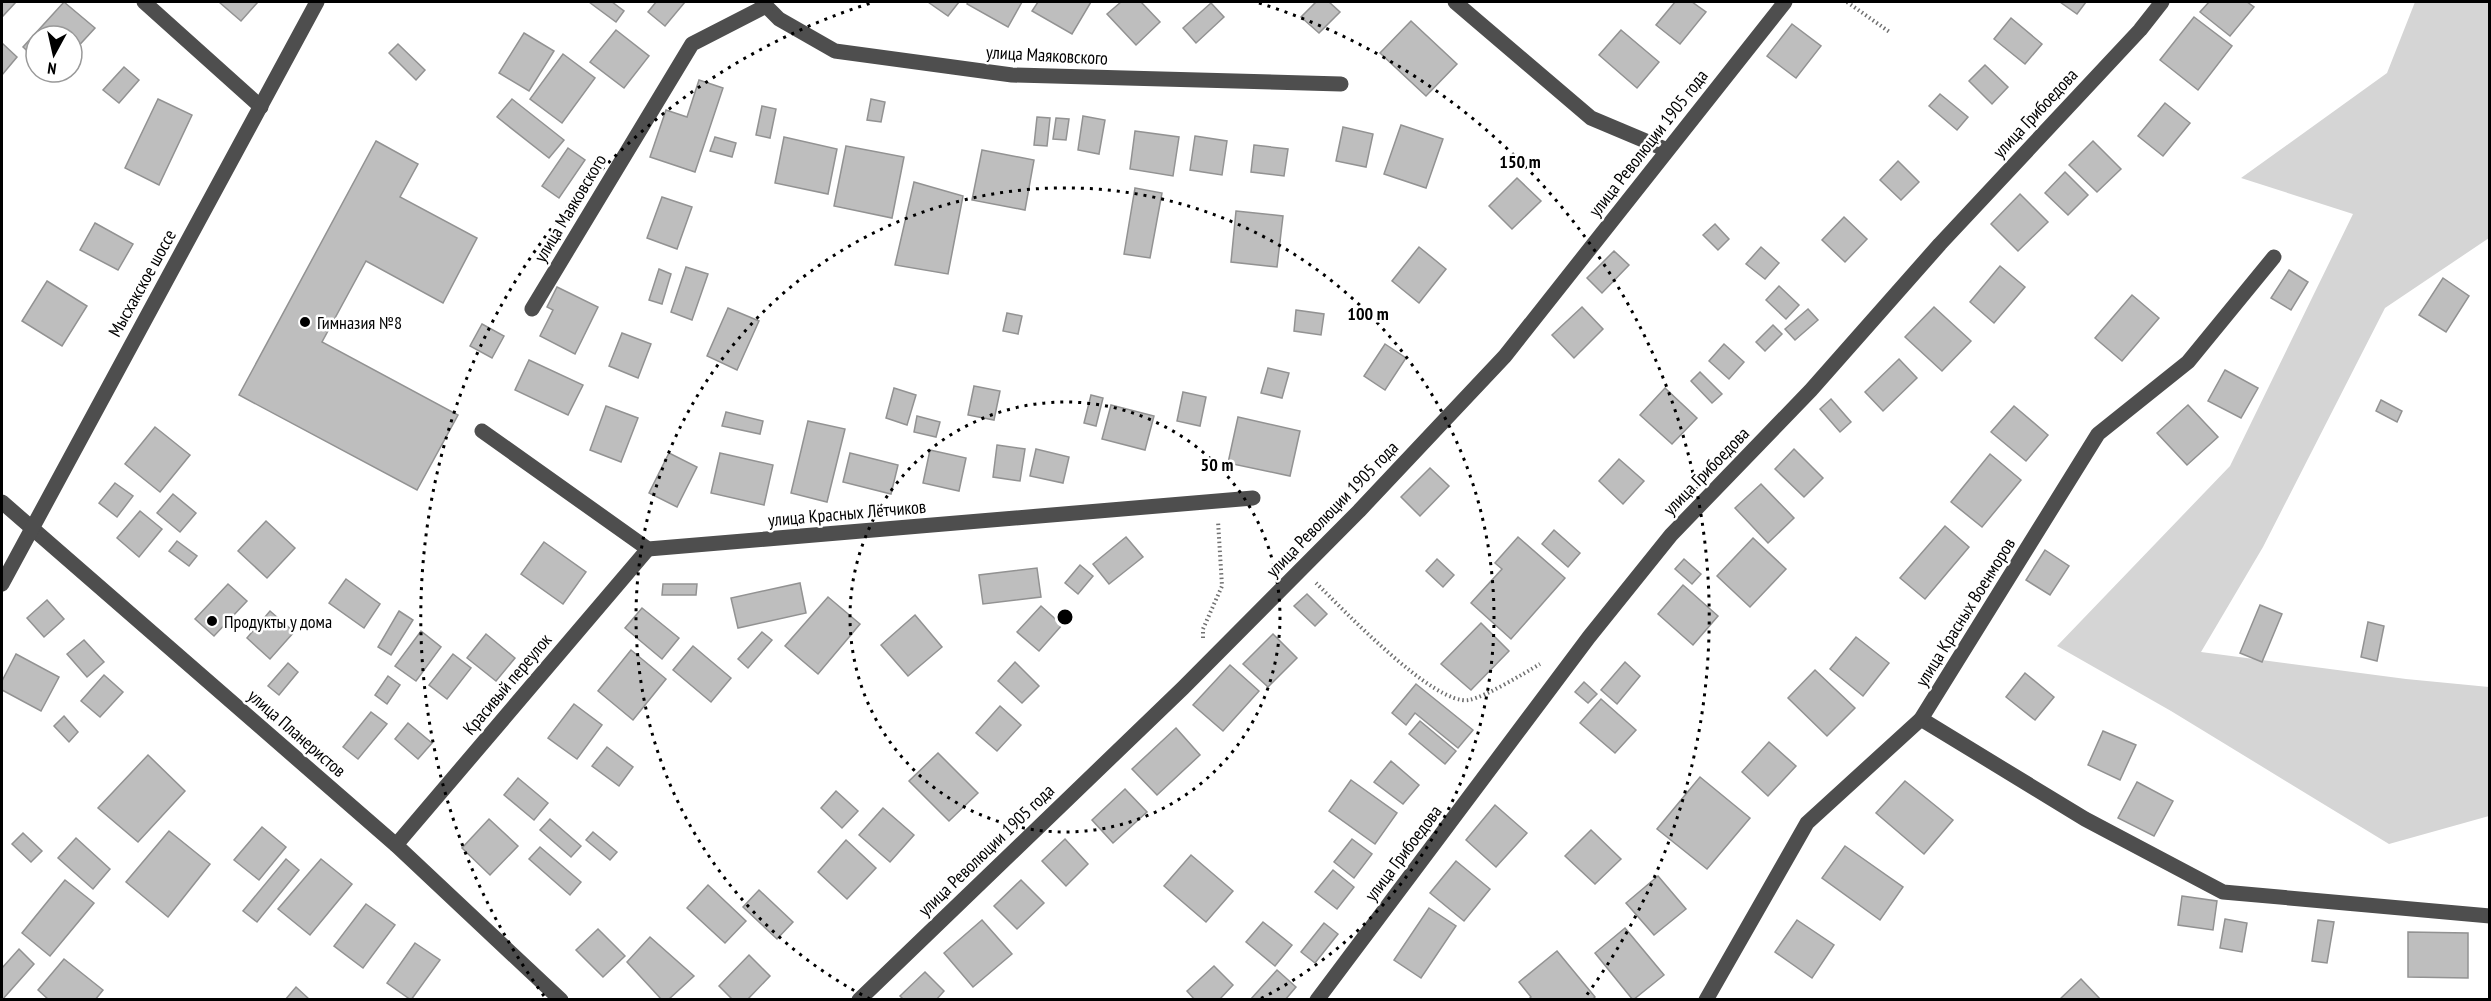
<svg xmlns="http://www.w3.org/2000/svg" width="2491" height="1001" viewBox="0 0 2491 1001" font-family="'PT Sans Narrow',sans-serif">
	<rect width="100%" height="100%" fill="#fff"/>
	<path fill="#d5d5d5" d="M2415,2h74v236l-104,70 -122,239 -62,105 205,27 83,8v129l-100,28 -218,-133 -114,-65 173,-180 123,-252 -112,-36 146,-105z"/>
	<g fill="#bebebe" stroke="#929292" stroke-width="1.5">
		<path d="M2,2h14l-14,15z"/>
		<path d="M64,2l31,26 -23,25v-17h-36v23l-13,-12z"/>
		<path d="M219,2h39l-17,19z"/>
		<path d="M589,2h23l12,9 -8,11z"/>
		<path d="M656,2h29l-20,24 -17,-14z"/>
		<path d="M928,2h31l-11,14z"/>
		<path d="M968,2h54l-14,25 -41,-23z"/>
		<path d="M1038,2h53l-19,32 -40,-23z"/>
		<path d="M1121,2h20l19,20 -24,23 -29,-31z"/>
		<path d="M1316,2h13l11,10 -21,21 -18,-16z"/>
		<path d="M1675,2h17l14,10 -26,32 -24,-19z"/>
		<path d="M2060,2h26l-9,12z"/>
		<path d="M2209,2h38l7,5 -24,29 -30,-24z"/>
		<path d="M1211,3l13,14 -28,26 -13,-15z"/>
		<path d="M2194,17l38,29 -34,44 -38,-30z"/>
		<path d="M2011,18l31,26 -17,20 -31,-25z"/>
		<path d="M1411,21l46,43 -31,32 -46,-43z"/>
		<path d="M1792,24l29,22 -25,32 -29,-22z"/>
		<path d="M616,30l33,26 -25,32 -34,-26z"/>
		<path d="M1621,30l38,32 -22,26 -38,-33z"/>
		<path d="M524,33l30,18 -25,40 -30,-18z"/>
		<path d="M2,43l15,14 -15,18z"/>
		<path d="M398,44l27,26 -9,10 -27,-27z"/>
		<path d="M563,54l32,24 -33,45 -32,-24z"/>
		<path d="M1985,65l23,22 -16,17 -23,-23z"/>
		<path d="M124,67l15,13 -20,23 -16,-13z"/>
		<path d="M699,80l24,8 -28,84 -45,-15 16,-47 21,7z"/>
		<path d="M1940,94l28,23 -11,13 -28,-24z"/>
		<path d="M158,99l34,16 -33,70 -34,-17z"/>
		<path d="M512,99l52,41 -15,18 -52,-41z"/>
		<path d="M871,99l14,3 -4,20 -14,-2z"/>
		<path d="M2165,103l25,20 -27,33 -25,-20z"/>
		<path d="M762,106l14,3 -6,29 -14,-3z"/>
		<path d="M1083,116l22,4 -6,34 -21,-4z"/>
		<path d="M1037,117l13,1 -3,28 -13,-1z"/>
		<path d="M1056,118l13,1 -3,21 -13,-1z"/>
		<path d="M1401,125l42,14 -17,49 -42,-14z"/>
		<path d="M1343,127l30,7 -7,33 -30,-6z"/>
		<path d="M1135,131l44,6 -6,39 -43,-7z"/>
		<path d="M1195,136l32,5 -5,34 -32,-5z"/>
		<path d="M715,137l21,6 -4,14 -22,-6z"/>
		<path d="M784,137l53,12 -9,45 -53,-11z"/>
		<path d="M376,141l42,23 -18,33 77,41 -34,65 -77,-42 -44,81 136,73 -41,75 -178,-95z"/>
		<path d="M2093,141l28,28 -24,23 -28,-27z"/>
		<path d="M1254,145l34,4 -4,27 -33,-4z"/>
		<path d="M846,146l58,11 -12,61 -58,-12z"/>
		<path d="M568,148l17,12 -26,38 -17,-12z"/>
		<path d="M982,150l52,10 -9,50 -53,-10z"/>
		<path d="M1898,161l21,21 -18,18 -21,-20z"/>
		<path d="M2065,172l23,23 -20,20 -23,-22z"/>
		<path d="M1517,178l24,23 -29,28 -23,-23z"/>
		<path d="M914,182l49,14 -15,78 -53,-9z"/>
		<path d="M1135,188l27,5 -12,65 -26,-4z"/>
		<path d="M2020,194l28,28 -30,29 -27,-27z"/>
		<path d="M662,197l30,10 -15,42 -30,-11z"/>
		<path d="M1236,211l47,5 -6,51 -46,-5z"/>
		<path d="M1844,217l23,22 -22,23 -23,-22z"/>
		<path d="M95,223l38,21 -15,26 -38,-20z"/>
		<path d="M1715,224l14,15 -11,11 -15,-15z"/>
		<path d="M1419,247l27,22 -27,34 -27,-22z"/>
		<path d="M1761,247l18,16 -14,16 -19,-15z"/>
		<path d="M1614,251l15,14 -27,28 -15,-15z"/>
		<path d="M2000,266l25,21 -31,36 -24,-21z"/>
		<path d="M686,267l22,7 -16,46 -21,-8z"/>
		<path d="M659,269l12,5 -9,30 -13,-4z"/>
		<path d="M2289,270l19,12 -17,28 -20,-12z"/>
		<path d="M2443,278l26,18 -23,36 -27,-17z"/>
		<path d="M47,281l40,25 -25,40 -40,-25z"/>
		<path d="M1779,286l20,19 -13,14 -20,-19z"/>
		<path d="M557,287l41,20 -23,47 -35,-18 13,-26 -6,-3z"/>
		<path d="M2132,295l27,23 -37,43 -27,-23z"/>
		<path d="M1582,307l21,22 -29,29 -22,-23z"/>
		<path d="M1934,307l37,34 -29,30 -37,-34z"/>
		<path d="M728,308l31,13 -22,49 -30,-14z"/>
		<path d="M1808,309l10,11 -23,20 -10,-11z"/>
		<path d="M1296,310l28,4 -3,21 -27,-4z"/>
		<path d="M1007,313l15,3 -4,18 -15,-3z"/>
		<path d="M482,324l22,12 -12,22 -22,-12z"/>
		<path d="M1773,325l9,9 -17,17 -9,-9z"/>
		<path d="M622,333l29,11 -13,34 -29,-12z"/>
		<path d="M1385,344l21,14 -21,32 -21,-14z"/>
		<path d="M1724,344l20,18 -15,17 -20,-18z"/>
		<path d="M1899,359l18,19 -34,33 -18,-19z"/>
		<path d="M529,360l54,25 -15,30 -53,-25z"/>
		<path d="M1268,368l21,5 -7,25 -21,-5z"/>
		<path d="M2225,370l33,18 -17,30 -33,-17z"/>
		<path d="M1700,372l22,22 -10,9 -21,-22z"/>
		<path d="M974,386l26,5 -6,29 -26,-5z"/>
		<path d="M894,388l22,7 -9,30 -21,-7z"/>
		<path d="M1665,388l32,30 -25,26 -32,-29z"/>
		<path d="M1183,392l23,5 -6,29 -23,-5z"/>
		<path d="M1091,395l12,3 -7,28 -12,-3z"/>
		<path d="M1831,399l20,23 -11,10 -20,-23z"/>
		<path d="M2381,400l21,11 -5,11 -21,-11z"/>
		<path d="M1111,405l43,11 -9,34 -43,-11z"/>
		<path d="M2188,405l30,32 -31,28 -30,-32z"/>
		<path d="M606,406l32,12 -17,44 -31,-12z"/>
		<path d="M2014,406l34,29 -22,26 -35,-29z"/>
		<path d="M726,412l37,9 -3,13 -38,-8z"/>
		<path d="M917,416l23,6 -4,15 -22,-5z"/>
		<path d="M1238,417l62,14 -10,45 -62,-13z"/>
		<path d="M808,421l37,8 -18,73 -36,-9z"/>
		<path d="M155,427l35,28 -30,37 -35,-28z"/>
		<path d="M997,445l28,4 -5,32 -27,-4z"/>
		<path d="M1036,449l33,8 -6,26 -33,-7z"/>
		<path d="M1794,449l29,29 -19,19 -29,-28z"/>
		<path d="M930,450l36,8 -7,33 -36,-8z"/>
		<path d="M669,453l28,14 -20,40 -28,-14z"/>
		<path d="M720,453l53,12 -9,40 -53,-12z"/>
		<path d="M850,453l48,12 -7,29 -48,-12z"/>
		<path d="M1990,454l31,26 -39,47 -31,-25z"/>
		<path d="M1619,459l25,22 -21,23 -24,-23z"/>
		<path d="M1430,468l19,18 -29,30 -19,-19z"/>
		<path d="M115,483l18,13 -16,21 -18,-14z"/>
		<path d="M1761,484l33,34 -26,25 -33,-35z"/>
		<path d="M173,494l23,19 -16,19 -23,-19z"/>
		<path d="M140,511l22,18 -23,28 -22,-19z"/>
		<path d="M266,521l29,27 -28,30 -29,-27z"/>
		<path d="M1945,526l24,21 -44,52 -25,-21z"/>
		<path d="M1554,530l26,23 -12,14 -26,-23z"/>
		<path d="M1126,537l17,20 -34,27 -16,-20z"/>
		<path d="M1518,537l47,41 -54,61 -40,-36 31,-34 -7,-6z"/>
		<path d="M1753,538l33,31 -36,38 -33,-31z"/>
		<path d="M177,541l20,15 -8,10 -20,-15z"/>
		<path d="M544,542l42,30 -23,32 -42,-30z"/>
		<path d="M2045,550l24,16 -19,29 -24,-15z"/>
		<path d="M1437,559l17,16 -11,12 -17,-16z"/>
		<path d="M1684,559l17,15 -9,10 -17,-15z"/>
		<path d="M1080,565l13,11 -15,18 -13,-11z"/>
		<path d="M1037,568l4,29 -58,7 -4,-29z"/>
		<path d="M346,579l34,25 -16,24 -35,-25z"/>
		<path d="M800,583l6,30 -68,15 -7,-30z"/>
		<path d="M228,584l19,17 -33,35 -19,-17z"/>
		<path d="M663,584h34l-1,11h-34z"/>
		<path d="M1683,585l35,31 -25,29 -35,-31z"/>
		<path d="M1307,594l20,20 -12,12 -21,-20z"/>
		<path d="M828,597l32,27 -42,50 -33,-28z"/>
		<path d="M47,600l17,19 -20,18 -17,-19z"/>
		<path d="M2260,605l22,9 -20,48 -22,-9z"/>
		<path d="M1041,606l21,19 -23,26 -22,-19z"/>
		<path d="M642,608l37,30 -17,21 -37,-31z"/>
		<path d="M270,611l24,21 -24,27 -23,-21z"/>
		<path d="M399,611l14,9 -22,35 -13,-8z"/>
		<path d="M915,615l27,32 -34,29 -27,-31z"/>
		<path d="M2368,622l16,4 -7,35 -16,-4z"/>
		<path d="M1481,623l28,28 -38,39 -30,-26z"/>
		<path d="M421,631l20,16 -25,34 -21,-15z"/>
		<path d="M762,632l10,8 -24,28 -10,-9z"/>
		<path d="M486,634l29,24 -19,23 -29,-23z"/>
		<path d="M1273,634l24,24 -29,29 -25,-23z"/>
		<path d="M1856,637l33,26 -26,33 -33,-27z"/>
		<path d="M84,640l20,22 -17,15 -20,-23z"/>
		<path d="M693,646l38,32 -20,24 -38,-32z"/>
		<path d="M631,650l35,29 -33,41 -35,-29z"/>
		<path d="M16,654l43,23 -18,34 -39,-21v-9z"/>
		<path d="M453,654l18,14 -24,31 -18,-14z"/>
		<path d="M1015,662l24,24 -17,17 -24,-22z"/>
		<path d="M1625,662l15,14 -23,28 -16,-14z"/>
		<path d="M288,663l10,9 -19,23 -11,-9z"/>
		<path d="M1230,665l29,26 -36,40 -30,-26z"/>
		<path d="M1815,670l40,38 -28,28 -39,-38z"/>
		<path d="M2025,673l29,24 -19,23 -29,-23z"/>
		<path d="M104,675l19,17 -23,25 -19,-16z"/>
		<path d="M388,676l12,9 -13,19 -12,-9z"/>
		<path d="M1584,682l13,12 -9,9 -13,-11z"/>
		<path d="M1416,684l57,46 -15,18 -43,-35 -9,12 -14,-12z"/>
		<path d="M1601,699l35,31 -21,23 -35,-30z"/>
		<path d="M574,704l28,21 -25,34 -29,-21z"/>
		<path d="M1000,706l21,19 -24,26 -21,-18z"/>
		<path d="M371,712l16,12 -29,35 -15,-12z"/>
		<path d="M64,716l14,16 -9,10 -15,-16z"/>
		<path d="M1420,721l36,30 -11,13 -36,-30z"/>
		<path d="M408,723l24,20 -14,16 -23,-20z"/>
		<path d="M1176,728l24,27 -43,40 -25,-26z"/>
		<path d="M2103,731l33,14 -16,35 -32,-15z"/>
		<path d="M1769,742l27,24 -28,30 -26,-24z"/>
		<path d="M607,747l26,20 -14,19 -27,-20z"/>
		<path d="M938,753l40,40 -29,28 -40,-40z"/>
		<path d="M148,755l37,36 -47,51 -40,-34z"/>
		<path d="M1391,761l28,24 -16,19 -29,-22z"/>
		<path d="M1700,777l50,41 -43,51 -50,-40z"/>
		<path d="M518,778l30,25 -14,17 -30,-25z"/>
		<path d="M1351,780l46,33 -22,31 -46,-33z"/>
		<path d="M1905,781l48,39 -29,34 -48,-41z"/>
		<path d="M2137,782l36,19 -19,35 -36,-18z"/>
		<path d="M1125,789l22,23 -34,31 -21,-23z"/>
		<path d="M836,791l22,20 -16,17 -21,-20z"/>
		<path d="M1495,805l32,28 -31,34 -30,-27z"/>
		<path d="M883,808l31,27 -24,27 -31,-27z"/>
		<path d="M489,819l29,27 -28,29 -28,-27z"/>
		<path d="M550,819l31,27 -10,11 -31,-27z"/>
		<path d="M262,827l24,20 -27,33 -25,-20z"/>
		<path d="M1591,830l30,29 -26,25 -30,-28z"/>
		<path d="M169,831l41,33 -42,53 -42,-35z"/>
		<path d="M593,832l24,20 -7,8 -24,-20z"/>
		<path d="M23,833l19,18 -11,11 -19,-18z"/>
		<path d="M76,838l34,31 -17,20 -35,-31z"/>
		<path d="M1065,839l23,25 -22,22 -24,-25z"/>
		<path d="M1352,839l20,15 -18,24 -20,-16z"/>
		<path d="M846,840l30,28 -29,31 -29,-27z"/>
		<path d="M1845,846l58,41 -23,33 -58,-42z"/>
		<path d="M540,847l41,35 -11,13 -41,-36z"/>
		<path d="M1191,855l42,36 -27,31 -42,-36z"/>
		<path d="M286,859l13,11 -42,52 -14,-11z"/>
		<path d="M321,859l31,25 -42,51 -32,-26z"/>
		<path d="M1456,861l34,28 -26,32 -34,-28z"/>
		<path d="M1333,870l21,17 -17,22 -22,-17z"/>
		<path d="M1658,876l28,33 -32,26 -28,-32z"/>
		<path d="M65,880l29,23 -44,53 -28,-23z"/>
		<path d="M1021,880l23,23 -27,26 -23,-23z"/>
		<path d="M708,885l38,36 -21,22 -38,-35z"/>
		<path d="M759,890l34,32 -16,17 -34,-32z"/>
		<path d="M2182,896l35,5 -4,29 -35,-5z"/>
		<path d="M366,904l29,21 -32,43 -29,-22z"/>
		<path d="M1429,908l27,18 -35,52 -27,-18z"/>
		<path d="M2225,919l22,4 -5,29 -22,-4z"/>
		<path d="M982,920l30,34 -39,33 -29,-34z"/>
		<path d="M1797,920l37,25 -22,33 -37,-26z"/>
		<path d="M2318,920l16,2 -7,41 -15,-2z"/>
		<path d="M1263,922l29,23 -17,21 -29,-24z"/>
		<path d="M1324,923l14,11 -23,29 -14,-11z"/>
		<path d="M1625,928l39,47 -31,25 -38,-47z"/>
		<path d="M598,929l27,27 -22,21 -27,-27z"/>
		<path d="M2408,932l60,1v45l-60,-1z"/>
		<path d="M650,937l44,39 -26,24h-6l-35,-38z"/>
		<path d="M415,943l25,17 -29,40 -24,-17z"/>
		<path d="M19,949l15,15 -32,36v-32z"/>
		<path d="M1557,951l38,46 -3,3h-64l3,-3 -12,-15z"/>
		<path d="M749,955l21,21 -23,24h-14l-14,-14z"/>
		<path d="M64,959l39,31 -8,10h-46l-11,-10z"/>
		<path d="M1214,966l19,19 -14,15h-24l-8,-9z"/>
		<path d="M1277,970l19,17 -11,13h-35z"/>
		<path d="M925,972l19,19 -8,9h-32l-4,-4z"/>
		<path d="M2081,979l20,21h-42z"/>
		<path d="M296,987l14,13h-25z"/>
	</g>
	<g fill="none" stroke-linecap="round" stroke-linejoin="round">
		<g stroke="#707070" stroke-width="4" stroke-dasharray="1.5 3" stroke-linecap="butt">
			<path d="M1847,2l44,31"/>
			<path d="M1316,583c27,26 118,123 153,117 18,-4 54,-26 71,-36"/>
			<path d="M1203,638v-9l19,-43 -4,-65"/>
		</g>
		<g stroke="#4e4e4e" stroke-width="15">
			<path d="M144,2l117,105"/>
			<path d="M762,2l17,17 56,32 177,24 329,9"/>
			<path d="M1455,2l136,116 76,32"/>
			<path d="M532,309l160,-265 74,-38"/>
			<path d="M482,431l166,118 605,-51"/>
			<path d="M2,502l394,343 165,155"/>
			<path d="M2,584l315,-582"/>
			<path d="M1921,719l164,100 138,73 267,24"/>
			<path d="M396,845l252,-296"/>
			<path d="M859,1000l324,-312 176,-177 146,-155 280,-354"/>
			<path d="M1317,1000l272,-363 82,-102 140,-145 129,-146 200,-214 22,-28"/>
			<path d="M1706,1000l101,-177 114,-104 177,-285 90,-72 86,-105"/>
		</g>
	</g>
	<g fill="none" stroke="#000" stroke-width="3" stroke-dasharray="3 6">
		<circle cx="1065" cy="617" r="215"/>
		<path d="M870 999A429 429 0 1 1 1260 999"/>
		<path d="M544 996A644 644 0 0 1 871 3M1259 3A644 644 0 0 1 1586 996"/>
	</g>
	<g fill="#000" stroke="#fff" stroke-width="2">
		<circle cx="305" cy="322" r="6"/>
		<circle cx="212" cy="621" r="6"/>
	</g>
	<g text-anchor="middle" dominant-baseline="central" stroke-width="5" stroke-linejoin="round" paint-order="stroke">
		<g font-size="18" fill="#000" stroke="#fff">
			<text transform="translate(1047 55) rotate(3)">улица Маяковского</text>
			<text transform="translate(2035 113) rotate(-47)">улица Грибоедова</text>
			<text transform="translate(1648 143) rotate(-52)">улица Революции 1905 года</text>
			<text transform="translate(570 208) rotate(-59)">улица Маяковского</text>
			<text transform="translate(142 283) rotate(-61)">Мысхакское шоссе</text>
			<text transform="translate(1706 471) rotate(-46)">улица Грибоедова</text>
			<text transform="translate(1332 509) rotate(-46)">улица Революции 1905 года</text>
			<text transform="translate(847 513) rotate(-5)">улица Красных Лётчиков</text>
			<text transform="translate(1965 612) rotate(-58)">улица Красных Военморов</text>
			<text transform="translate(507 684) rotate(-50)">Красивый переулок</text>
			<text transform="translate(297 733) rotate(41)">улица Планеристов</text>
			<text transform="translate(986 850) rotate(-44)">улица Революции 1905 года</text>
			<text transform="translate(1403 853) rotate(-53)">улица Грибоедова</text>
		</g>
		<g font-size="18" fill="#000" stroke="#fff" text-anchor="start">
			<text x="317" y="322">Гимназия №8</text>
			<text x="224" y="621">Продукты у дома</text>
		</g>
	</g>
	<circle cx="1065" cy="617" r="9" fill="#000" stroke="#fff" stroke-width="3"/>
	<g font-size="18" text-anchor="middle" font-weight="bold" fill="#000" stroke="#fff" stroke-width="5" stroke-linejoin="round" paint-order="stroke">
		<text x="1520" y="168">150 m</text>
		<text x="1368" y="320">100 m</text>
		<text x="1217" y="471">50 m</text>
	</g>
	<rect width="2491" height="1001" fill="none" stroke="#000000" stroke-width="6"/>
	<g transform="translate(54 54) rotate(188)"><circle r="28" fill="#ffffff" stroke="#999999" stroke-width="1.5"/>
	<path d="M0-4.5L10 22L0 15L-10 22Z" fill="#000000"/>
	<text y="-9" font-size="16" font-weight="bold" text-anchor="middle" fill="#000000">N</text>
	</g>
</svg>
